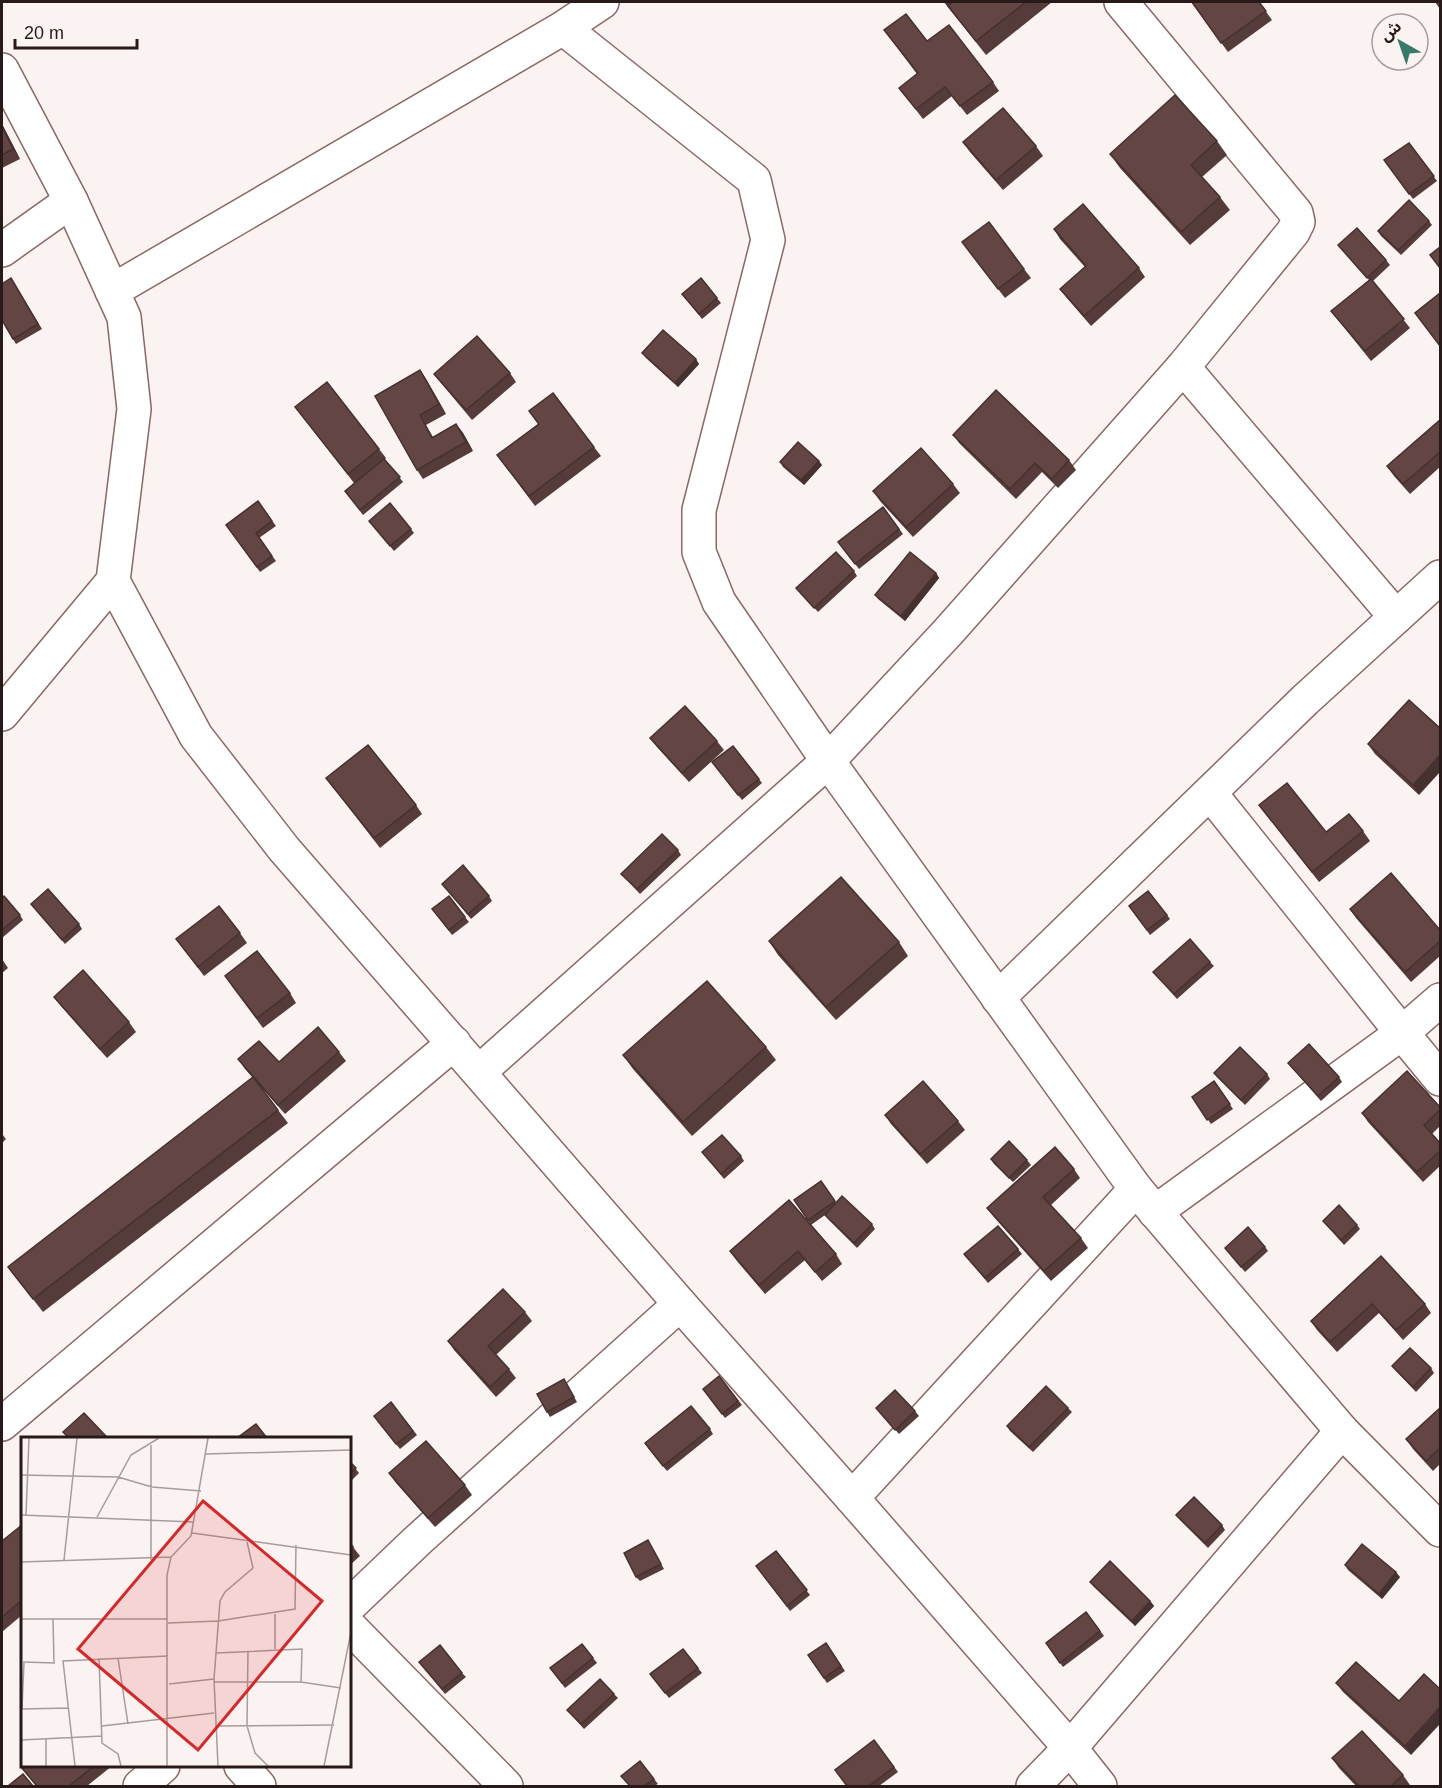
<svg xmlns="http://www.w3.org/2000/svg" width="1442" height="1788" viewBox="0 0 1442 1788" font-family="Helvetica,'Noto Sans Arabic',sans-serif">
	<rect width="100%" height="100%" fill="#fbf3f2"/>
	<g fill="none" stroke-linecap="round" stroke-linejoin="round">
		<defs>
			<g id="minor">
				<path d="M563,28l191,152 14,60 -69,270v42l20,50 109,159 308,428 206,242 98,99"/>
				<path d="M2,70l69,131 53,116 10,92 -21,172 83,155 88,113 396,455 172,194 218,250 30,38"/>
				<path d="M2,250l69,-49"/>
				<path d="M112,291l451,-263 39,-26"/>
				<path d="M1183,367l213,250"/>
				<path d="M2,714l111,-133"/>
				<path d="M1210,793l192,240 38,46"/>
				<path d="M998,998l307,-298 135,-123"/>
				<path d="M479,1072l349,-311 120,-129 235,-265 110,-135 5,-10 -2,-9 -175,-211"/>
				<path d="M1155,1212l247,-179 38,-33"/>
				<path d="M2,1424l452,-381"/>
				<path d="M852,1498l284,-309"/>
				<path d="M350,1605l67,-64 263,-237"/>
				<path d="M350,1627l156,159"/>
				<path d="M241,1766l18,20"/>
				<path d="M140,1786l23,-20"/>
				<path d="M1033,1786l37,-38 272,-317"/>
			</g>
		</defs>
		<use href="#minor" stroke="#8a6864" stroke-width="36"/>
		<use href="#minor" stroke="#fff" stroke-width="33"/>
	</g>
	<g fill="#553c3a">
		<path d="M944,2h108l-66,53z"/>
		<path d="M1191,2h68l13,18 -44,32z"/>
		<path d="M1435,2h5v7z"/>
		<path d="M884,30l43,11 66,41 6,9 -32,24 -15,-19 -29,23 -24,-31 18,-14z"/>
		<path d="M2,124l18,35 -18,9z"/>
		<path d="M1217,141l10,14 -25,22 18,20 10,13 -40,35 -70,-77 -10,-14z"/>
		<path d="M963,142l73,4 7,10 -40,34 -33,-38z"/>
		<path d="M1409,143l28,38 -24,18 -29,-39z"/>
		<path d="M1429,221l3,4 -31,30 -20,-19 -3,-5z"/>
		<path d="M1054,229l85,39 6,9 -54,49 -24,-28 -7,-9 25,-22 -25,-28z"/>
		<path d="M962,242l62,27 7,9 -26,20z"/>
		<path d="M1338,245l48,15 4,5 -17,16 37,47 -39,33 -40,-50 38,-31z"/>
		<path d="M14,283l28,46 -26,15 -3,-5z"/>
		<path d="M682,294l35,4 4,5 -19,16z"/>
		<path d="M642,353l57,11 -21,23 -32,-29z"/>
		<path d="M420,370l6,9 20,35 -20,11 7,12 23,-13 7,9 10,18 -50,28 -6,-9z"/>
		<path d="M510,373l6,9 -44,38 -31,-37 -7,-9z"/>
		<path d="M295,407l84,42 7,9 -1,1 18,23 -40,33 -18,-24 9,-8z"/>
		<path d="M529,411l65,36 7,9 -66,50 -38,-51 41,-31z"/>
		<path d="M1440,420v47l-30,27 -16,-18 -7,-10z"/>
		<path d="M953,435l116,25 7,10 -18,18 -16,-16 -26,27 -56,-55z"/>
		<path d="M780,462l42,3 -18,20 -21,-18z"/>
		<path d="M953,484l7,9 -47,44 -33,-36 -7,-10z"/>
		<path d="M258,501l18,25 -17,12 17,23 -16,11 -34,-47z"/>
		<path d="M883,507l20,27 -44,35 -21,-27z"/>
		<path d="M369,521l42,8 3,4 -20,18z"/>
		<path d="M854,571l3,5 -39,36 -22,-24z"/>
		<path d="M936,573l3,5 -34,43 -27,-22 -3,-4z"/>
		<path d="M1409,700l10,95 -44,-41 -7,-10z"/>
		<path d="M650,738l67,3 7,9 -35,32 -32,-35z"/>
		<path d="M733,746l29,37 -20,17 -30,-38z"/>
		<path d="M326,778l90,27 6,9 -42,34z"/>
		<path d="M1259,805l67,27 37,-1 7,10 -51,41z"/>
		<path d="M678,850l3,5 -41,39 -15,-16 -4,-4z"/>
		<path d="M442,884l47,12 3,5 -21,18z"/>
		<path d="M2,898l18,17 3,5 -21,18z"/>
		<path d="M31,904l48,20 3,5 -17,15z"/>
		<path d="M1129,906l38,9 3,4 -20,16z"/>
		<path d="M1350,909l90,21v26l-29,26 -55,-64z"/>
		<path d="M436,914l29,3 4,5 -17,13z"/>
		<path d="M240,933l7,10 -43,33 -28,-37z"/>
		<path d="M769,941l130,1 9,14 -72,64 -58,-65z"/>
		<path d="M2,959l6,9 -6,5z"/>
		<path d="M1210,962l4,4 -37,33 -24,-27z"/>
		<path d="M231,985l59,8 6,10 -33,25z"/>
		<path d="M54,997l75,25 7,10 -29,26 -46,-52z"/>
		<path d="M766,1047l10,13 -84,76 -59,-67 -10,-14z"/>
		<path d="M339,1052l7,9 -61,53 -40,-45 -7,-10 41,3z"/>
		<path d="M1288,1063l51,14 3,5 -21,19z"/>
		<path d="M1214,1073l53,1 3,5 -25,26 -28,-28z"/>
		<path d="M1214,1081l19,28 -22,15 -19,-27z"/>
		<path d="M1440,1107v19l-8,8 8,9v23l-17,16 -55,-60 -6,-9z"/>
		<path d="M278,1110l10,13 -245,189 -35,-45z"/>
		<path d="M885,1115l73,6 7,9 -38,34 -36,-40z"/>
		<path d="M2,1134l4,5 -4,4z"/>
		<path d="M702,1152l39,4 3,5 -20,18z"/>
		<path d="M991,1159l36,1 4,5 -18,17 -19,-18z"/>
		<path d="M1074,1169l6,9 -29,27 30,33 7,10 -37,33 -57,-64 -7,-9z"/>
		<path d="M821,1181l15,22 36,21 3,5 -18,19 -29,-29 -3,-4 -14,10 -17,-25z"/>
		<path d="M789,1200l47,54 6,10 -20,17 -17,-21 -40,34 -28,-33 -7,-10z"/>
		<path d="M1323,1221l34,4 3,4 -16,16z"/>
		<path d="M1265,1247l3,4 -23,21 -20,-24z"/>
		<path d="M1018,1249l4,5 -34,29 -24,-29z"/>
		<path d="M1381,1256l44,48 6,9 -28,27 -24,-27 -42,39 -20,-22 -6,-9z"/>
		<path d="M525,1312l7,9 -36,34 13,14 7,9 -20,19 -42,-47 -6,-9z"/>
		<path d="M1392,1366l39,2 3,5 -18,19 -20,-21z"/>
		<path d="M719,1376l23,29 -17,13 -22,-29z"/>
		<path d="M564,1379l13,23 -27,15 -3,-5z"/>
		<path d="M391,1402l26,33 -17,14 -23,-28z"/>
		<path d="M876,1408l39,3 4,5 -20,18z"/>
		<path d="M1068,1408l4,4 -39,40 -23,-21 -3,-5z"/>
		<path d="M1440,1408v56l-7,7 -20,-22 -7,-10z"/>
		<path d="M710,1429l3,5 -46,37 -19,-23z"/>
		<path d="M350,1462l9,11 -9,9z"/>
		<path d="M389,1473l76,12 7,10 -37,32 -39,-44z"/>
		<path d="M1176,1515l46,10 3,5 -17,18 -28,-28z"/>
		<path d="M22,1525v90l-20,17v-91z"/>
		<path d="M648,1540l16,29 -24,12 -4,-4z"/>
		<path d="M350,1543l10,13 -10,9z"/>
		<path d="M776,1551l34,44 -20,16 -34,-45z"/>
		<path d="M1345,1565l55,12 -18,22 -34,-29z"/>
		<path d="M1090,1582l60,19 4,5 -19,20 -41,-39z"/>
		<path d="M1086,1612l18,24 -41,31 -17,-24z"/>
		<path d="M826,1643l19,28 -18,12 -19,-28z"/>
		<path d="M582,1644l15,19 -32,25 -15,-20z"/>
		<path d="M683,1649l19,24 -33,25 -19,-24z"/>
		<path d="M419,1662l43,11 4,4 -21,17z"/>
		<path d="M1356,1662l55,93 -68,-63 -7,-9z"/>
		<path d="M614,1694l4,4 -34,31 -17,-19z"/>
		<path d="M874,1740l24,32 -19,14h-32z"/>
		<path d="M1332,1758l71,17 7,10 -2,1h-52l-17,-18z"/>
		<path d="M640,1761l18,23 -4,2h-25z"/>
		<path d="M23,1766h89l-25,20h-51l-15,-19z"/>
	</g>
	<g fill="#45312f">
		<path d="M2,124l18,35 -7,-10 -11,-22z"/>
		<path d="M696,359l3,5 -21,23 -3,-4z"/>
		<path d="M420,370l6,9 20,35 -7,-10z"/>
		<path d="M456,424l7,9 10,18 -7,-9z"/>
		<path d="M819,461l3,4 -18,20 -3,-5z"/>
		<path d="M936,573l3,5 -34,43 -4,-5z"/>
		<path d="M1440,755v17l-21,23 -6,-10z"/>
		<path d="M1396,1572l4,5 -18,22 -3,-5z"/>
		<path d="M1150,1601l4,5 -19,20 -3,-5z"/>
		<path d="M1440,1707v17l-29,31 -6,-9z"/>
	</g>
	<g fill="#634643" stroke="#45312f" stroke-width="1.5">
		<path d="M945,2h8l-5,3z"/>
		<path d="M953,2h73l-50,39 -28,-35z"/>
		<path d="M1192,2h67l7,9 -45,32z"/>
		<path d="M906,14l21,27 22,-16 44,57 -33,24 -15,-19 -29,22 -17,-21 19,-15 -34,-43z"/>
		<path d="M1175,95l42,46 -26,24 29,32 -39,35 -71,-78z"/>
		<path d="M1003,108l33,38 -40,34 -33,-38z"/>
		<path d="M2,127l11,22 -11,6z"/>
		<path d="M1409,143l25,33 -25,18 -25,-34z"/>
		<path d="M1409,200l20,21 -31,29 -20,-19z"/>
		<path d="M1083,204l56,64 -55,48 -24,-27 26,-23 -32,-37z"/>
		<path d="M989,222l35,47 -26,20 -36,-47z"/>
		<path d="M1357,228l29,32 -19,18 -29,-33z"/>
		<path d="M1440,247v21l-10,-13z"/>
		<path d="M11,278l27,46 -25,15 -11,-19v-36z"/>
		<path d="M701,278l16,20 -18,16 -17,-20z"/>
		<path d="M1371,279l33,40 -39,32 -34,-40z"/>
		<path d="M1440,293v53l-25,-33z"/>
		<path d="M663,330l33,29 -21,24 -33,-30z"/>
		<path d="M477,336l33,37 -44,37 -32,-36z"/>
		<path d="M420,370l19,34 -19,11 12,23 24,-14 10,18 -49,28 -42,-74z"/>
		<path d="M327,382l52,67 -31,25 -53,-67z"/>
		<path d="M996,390l73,70 -17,19 -17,-16 -25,26 -57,-54z"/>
		<path d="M553,393l41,54 -65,49 -32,-41 42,-31 -10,-13z"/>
		<path d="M1440,420v32l-37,32 -16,-18z"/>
		<path d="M798,442l21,19 -18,19 -21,-18z"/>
		<path d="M921,448l32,36 -47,43 -33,-36z"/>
		<path d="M384,459l16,18 -40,33 -15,-19z"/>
		<path d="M258,501l14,20 -16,12 16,23 -15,11 -31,-42z"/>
		<path d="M390,503l21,26 -21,17 -21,-25z"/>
		<path d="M883,507l16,22 -44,35 -17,-22z"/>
		<path d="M836,552l18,19 -40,37 -18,-20z"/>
		<path d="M910,552l26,21 -35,43 -26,-21z"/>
		<path d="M1409,700l31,28v27l-27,30 -45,-41z"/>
		<path d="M685,706l32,35 -35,32 -32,-35z"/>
		<path d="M368,745l48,60 -42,33 -48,-60z"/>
		<path d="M733,746l26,33 -21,16 -26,-33z"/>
		<path d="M1287,783l39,49 23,-18 14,17 -51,41 -53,-67z"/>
		<path d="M662,834l16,16 -41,39 -16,-15z"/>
		<path d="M463,865l26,31 -21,18 -26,-30z"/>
		<path d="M1391,873l49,57v11l-35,31 -55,-63z"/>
		<path d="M841,877l58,65 -73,65 -57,-66z"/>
		<path d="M48,889l31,35 -17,16 -31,-36z"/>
		<path d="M1148,891l19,24 -20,15 -18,-24z"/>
		<path d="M4,896l16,19 -18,15v-32z"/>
		<path d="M449,896l16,21 -16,13 -17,-21z"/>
		<path d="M219,906l21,27 -42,34 -22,-28z"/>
		<path d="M1190,939l20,23 -36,32 -21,-22z"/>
		<path d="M257,951l33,42 -33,25 -32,-42z"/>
		<path d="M83,970l46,52 -29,27 -46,-52z"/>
		<path d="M707,981l59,66 -83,75 -60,-67z"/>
		<path d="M318,1027l21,25 -61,53 -40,-46 21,-18 20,21z"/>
		<path d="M1309,1044l30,33 -21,19 -30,-33z"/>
		<path d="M1240,1047l27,27 -26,26 -27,-27z"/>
		<path d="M1407,1071l33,36v3l-16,15 16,18v8l-23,21 -55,-59z"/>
		<path d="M253,1077l25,33 -245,189 -25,-32z"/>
		<path d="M923,1081l35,40 -38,33 -35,-39z"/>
		<path d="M1214,1081l16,23 -23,16 -15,-23z"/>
		<path d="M722,1135l19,21 -20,18 -19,-22z"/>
		<path d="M1009,1141l18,19 -18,18 -18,-19z"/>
		<path d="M1055,1147l19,22 -31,28 38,41 -37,33 -57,-63z"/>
		<path d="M821,1181l14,20 -27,19 -14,-20z"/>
		<path d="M842,1196l30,28 -18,19 -29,-28z"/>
		<path d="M789,1200l47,54 -21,18 -17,-21 -39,34 -29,-34z"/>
		<path d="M1339,1205l18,20 -16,15 -18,-19z"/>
		<path d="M998,1226l20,23 -33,29 -21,-24z"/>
		<path d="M1248,1227l17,20 -24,20 -16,-19z"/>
		<path d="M1381,1256l44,48 -29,26 -24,-26 -42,38 -19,-21z"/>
		<path d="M503,1289l22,23 -37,34 21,23 -19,18 -42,-46z"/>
		<path d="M1410,1348l21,20 -18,19 -21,-21z"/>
		<path d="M719,1376l19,25 -16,13 -19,-25z"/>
		<path d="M564,1379l10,18 -27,15 -10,-18z"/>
		<path d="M1046,1386l22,22 -39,39 -22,-21z"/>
		<path d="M895,1390l20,21 -20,19 -19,-22z"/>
		<path d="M391,1402l22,29 -17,13 -22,-28z"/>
		<path d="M691,1406l19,23 -47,37 -18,-23z"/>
		<path d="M1440,1408v40l-14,13 -20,-22z"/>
		<path d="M84,1413l22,23 -3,2h-34l-6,-6z"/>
		<path d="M256,1424l11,14h-30z"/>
		<path d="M426,1441l39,44 -37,33 -39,-45z"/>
		<path d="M350,1462l6,6 -6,6z"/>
		<path d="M1194,1497l28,28 -17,18 -29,-28z"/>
		<path d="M22,1525v75l-20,17v-76z"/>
		<path d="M648,1540l13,24 -25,13 -12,-24z"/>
		<path d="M350,1543l3,4 -3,3z"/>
		<path d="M1362,1544l34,28 -17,22 -34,-29z"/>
		<path d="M776,1551l31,39 -20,16 -31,-40z"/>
		<path d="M1110,1561l40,40 -18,20 -42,-39z"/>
		<path d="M1086,1612l14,19 -40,32 -14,-20z"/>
		<path d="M826,1643l15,23 -17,12 -16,-23z"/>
		<path d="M582,1644l11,14 -31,25 -12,-15z"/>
		<path d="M440,1645l22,28 -20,16 -23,-27z"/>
		<path d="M683,1649l15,19 -33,25 -15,-19z"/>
		<path d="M1356,1662l43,39 25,-27 16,15v18l-35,39 -69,-63z"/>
		<path d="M600,1679l14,15 -33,30 -14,-14z"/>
		<path d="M1362,1731l41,44 -12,11h-32l-27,-28z"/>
		<path d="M874,1740l20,27 -25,19h-22l-12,-16z"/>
		<path d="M640,1761l14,18 -10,7h-14l-9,-10z"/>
		<path d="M23,1766h71l-25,20h-32l-16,-19z"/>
		<path d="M23,1774l10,12h-25z"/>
	</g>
	<g transform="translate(21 1437)">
		<rect width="330" height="330" fill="#fbf3f2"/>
		<path fill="none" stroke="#a79c9b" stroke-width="1.5" d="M130,8v115M185,17l145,-4M0,38l97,2 34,10 49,4M0,78l173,7M5,78l3,-77M76,80l34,-62 28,-17M171,96l159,22M43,123l13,-122M0,125l150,-5M254,177v35M0,182h146M32,182l1,44M147,186l50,-2 77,-12 1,-64M227,214l-1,75 8,27 13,13M195,216l86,-4 -1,33M78,221l3,85 16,11 3,12M97,221l10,66M2,225l32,1M193,245h87l40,6M148,247l45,-5M0,272l47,-1M1,272l2,-47M81,289l112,-13M194,289l119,-1M0,303l81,-4M25,329v-28M54,329l-12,-105 105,-5M146,329v-191l4,-18 20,-21 17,-98M197,329l-4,-87 6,-78 5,-9 28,-24 -6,-26M303,329l27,-134"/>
		<path fill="#d62828" fill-opacity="0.15" stroke="#d62828" stroke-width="3" d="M182,64l119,100 -124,149 -120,-101z"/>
		<rect width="330" height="330" fill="none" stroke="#281a19" stroke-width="3"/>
	</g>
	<rect width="1442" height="1788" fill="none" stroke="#281a19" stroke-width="6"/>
	<g transform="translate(1400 42) rotate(320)"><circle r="28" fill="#fbf3f2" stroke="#a79c9b" stroke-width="1.5"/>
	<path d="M0-4.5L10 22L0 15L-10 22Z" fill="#397b6b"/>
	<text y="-9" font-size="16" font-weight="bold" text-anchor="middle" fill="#281a19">ش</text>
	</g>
	<path d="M15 39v9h122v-9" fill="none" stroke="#281a19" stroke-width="3"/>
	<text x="24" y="39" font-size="18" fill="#281a19" stroke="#fbf3f2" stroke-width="4.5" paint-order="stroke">20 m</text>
</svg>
